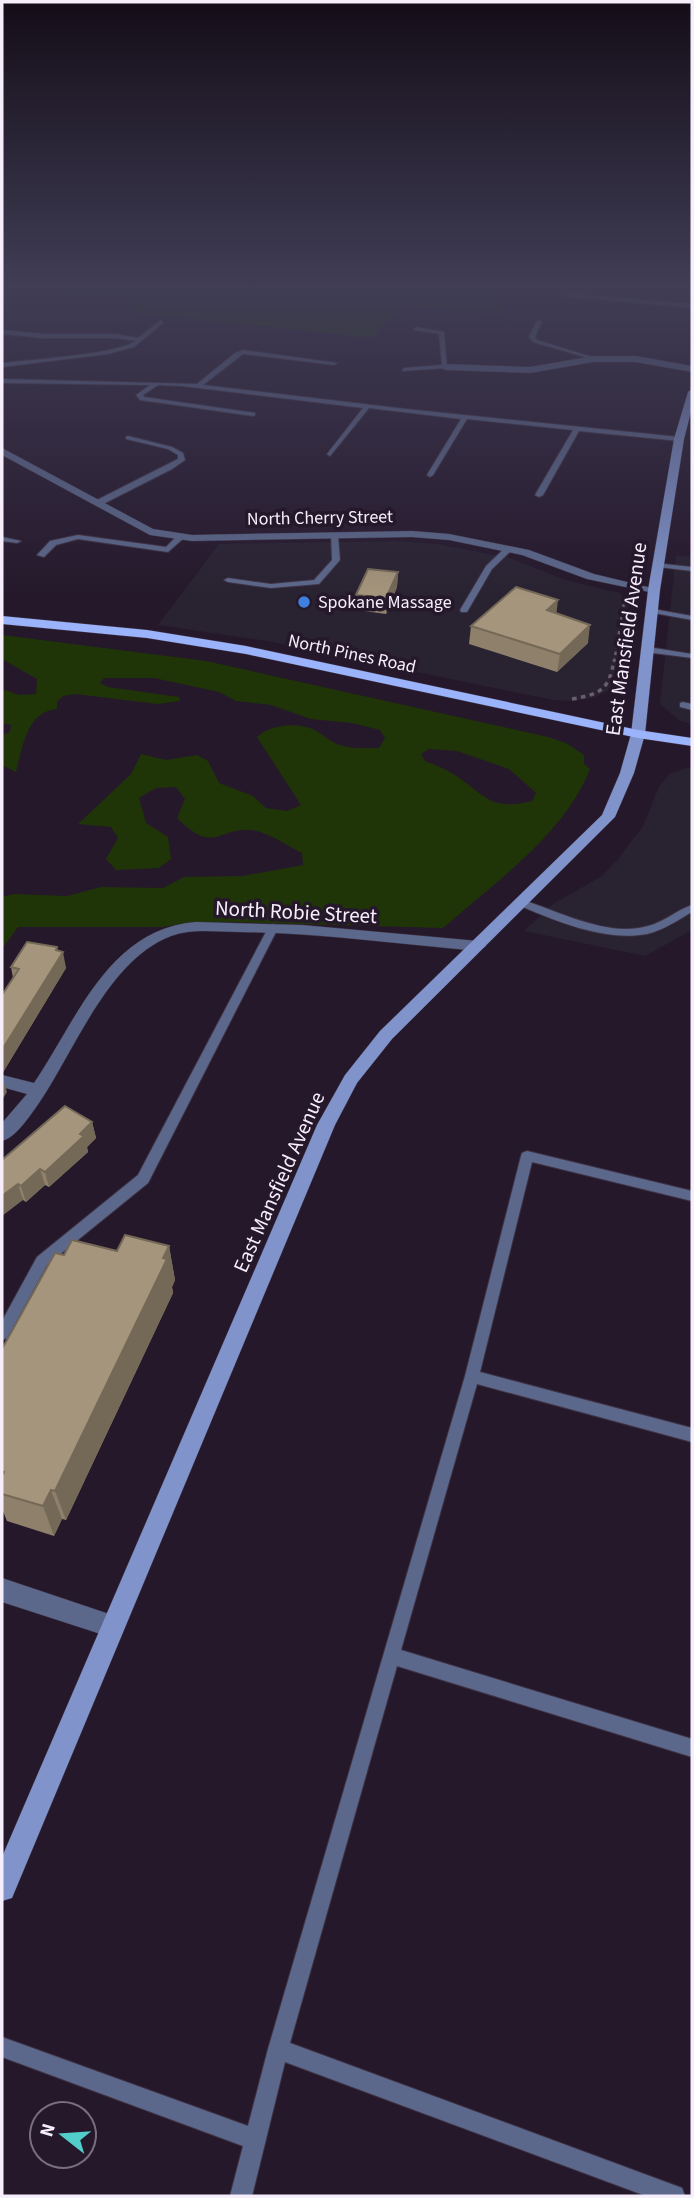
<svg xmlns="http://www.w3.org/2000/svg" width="694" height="2198" viewBox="0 0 694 2198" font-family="'Source Sans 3',sans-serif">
	<rect width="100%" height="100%" fill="#25182b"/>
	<g fill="#292231">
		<path d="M396,541l41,3 73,14 56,22 54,13 8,11 -13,77 -7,10 -15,7 -20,3 -20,-1 -286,-59 -109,-16 61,-81z"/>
		<path d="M676,555l16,2v168l-13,-5 -19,-16z"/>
		<path d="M687,768h5v162l-47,26 -121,-25 29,-27 49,-28 16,-17 25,-33 16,-39 10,-13z"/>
	</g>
	<g fill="#203507" fill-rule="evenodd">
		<path d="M54,288h443l5,26 -102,-9 -28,33 -241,-26 8,-9 -1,-4 -70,-2z"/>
		<path d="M2,635l204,26 342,76 18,6 18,12v9l6,5c-26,66 -95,113 -147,159l-218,-6 -36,1 -27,4h-144l-16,22v-52l11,-3 54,2 34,-9 62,1 21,-11 59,-1 60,-11 -1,-12c-14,-7 -30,-18 -45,-22 -38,-8 -40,27 -80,-13l8,-19 -9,-12 -20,1 -17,10 7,25 22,14 3,22 -12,9 -43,2 -10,-11 12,-21 -7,-11 -33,-3 53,-50 10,-20 25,6 31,-5 11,6 11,22 34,13 13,12 21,3 14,-6 -44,-68c14,-13 41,-15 58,-7 8,5 16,12 24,15 12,4 27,3 40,3l6,-10 -5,-8 -28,-7 -41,-4 -40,-14 -35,-4 -17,-9 -65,-14h-50l-4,5 8,4 71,10 1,4 -22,3 -83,-10 -12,2 -6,6v7c-30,2 -35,39 -41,63l-14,-7v-30l8,-3 1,-7 -9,-2v-34l17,6 17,-1 1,-15 -35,-20zM429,749l28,2 52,18 27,24 -4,8c-42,10 -46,-5 -77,-26 -9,-6 -20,-10 -30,-14l-4,-7z"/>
	</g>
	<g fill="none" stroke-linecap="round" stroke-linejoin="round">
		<defs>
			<g id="lane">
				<path d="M559,288h6v5l127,11v4l-130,-12 -3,-2z"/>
				<path d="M161,320l2,3 -29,24 -26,7 -106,13v-4c25,-3 117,-9 133,-22l-19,-3h-73l-41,-4v-4l41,4h73l22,4z"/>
				<path d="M539,320l3,2 -7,15 2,3 58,18v2l-62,-18 -4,-5 7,-15z"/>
				<path d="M416,327l28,5 3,36 -45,3 2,-3 38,-3 -3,-31 -25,-4z"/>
				<path d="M243,350l94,13 -3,2 -91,-11 -40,31 203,24 273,28 3,2 -3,2 -100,-10 -36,64 -4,2 -4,-2 38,-65 -106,-11 -34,56 -3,2 -3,-2 34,-56 -92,-11 -39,48 -3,-2 36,-46 -181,-22 -24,-1 -15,10 1,2 111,16v2l-2,1 -113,-16 -4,-5 14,-10 -148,-2v-4l195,5 38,-31z"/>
				<path d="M128,436l44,11 11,6 2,7 -13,9 -69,35h-6v-4l81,-41v-4l-10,-6 -42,-10v-2z"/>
				<path d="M331,534l7,2 2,24 -21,24 -48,4 -43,-6 -4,-2 4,-2 43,6 43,-4 18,-20z"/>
				<path d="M78,535l88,12 12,-12 7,2 -17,15 -90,-13 -22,6 -12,12 -7,-2 13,-14z"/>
				<path d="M2,537l19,4 -4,2 -15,-2z"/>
				<path d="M506,547l7,2 -21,20 -25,43h-6l-1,-2 26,-44z"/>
				<path d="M655,563l37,4v4l-34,-4 -4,-2z"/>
				<path d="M648,608l44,8v4l-44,-8z"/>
				<path d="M648,647l44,7v4l-47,-6 -1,-2z"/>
				<path d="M683,702l9,2v6l-12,-3v-4z"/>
				<path d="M522,900c37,11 86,38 126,26 16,-4 29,-16 44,-21v7c-14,8 -28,18 -45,22 -42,8 -91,-13 -129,-29l-1,-2 1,-2z"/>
				<path d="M273,924l5,4 -130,255 -101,82 -40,73 -5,2v-19l35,-64 101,-82 130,-247z"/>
				<path d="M527,1151l165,40v10l-160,-39 -52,210 212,56v14l-215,-58 -76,266 291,89v18l-295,-91 -107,377 384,142 8,3 3,8h-39l-361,-134 -33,134h-22l13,-50 -241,-89v-20l246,89 20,-77 197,-673 56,-220 1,-3z"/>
			</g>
			<g id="street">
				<path d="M593,356h43l56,10v6l-56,-10h-43l-63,11 -85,-3 -4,-3 4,-3 85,3z"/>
				<path d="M2,448l151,81 39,6 220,-4 37,3 80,16 65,24 66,16 -6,3 -67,-14 -65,-24 -73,-15 -37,-3 -220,4 -42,-6 -148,-80z"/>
				<path d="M196,922l106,3 176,16 8,5 -8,5c-79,-7 -159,-18 -238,-19 -22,0 -48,-4 -69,4 -68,26 -100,127 -142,181 -7,9 -16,21 -27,24v-18l25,-29 -25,-7v-12l32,8c43,-63 74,-154 162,-161z"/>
				<path d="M2,1578l119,40 4,8 -4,8 -8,4 -111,-36z"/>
			</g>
			<path id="secondary" d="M692,389v19l-8,31 -24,151 -15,144 -11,39 -19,44 -223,222 -35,44 -22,42 -323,773 -10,3v-44l315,-732 28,-50 35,-44 222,-216 18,-42 11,-39 17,-144 26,-151 14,-47z"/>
			<path id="primary" d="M2,616l145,14 99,16 392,84 54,8v8l-54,-8 -392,-84 -99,-16 -145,-14z"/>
		</defs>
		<use href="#lane" stroke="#3e3244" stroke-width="2"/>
		<use href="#street" stroke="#3e3244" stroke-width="1"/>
		<use href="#secondary" stroke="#3e3244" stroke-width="1"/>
		<use href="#primary" stroke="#3e3244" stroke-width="1"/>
		<path stroke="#695d6e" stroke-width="2.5" stroke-dasharray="3.5 3.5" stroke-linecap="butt" d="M614,662l10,-59"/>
		<path stroke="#695d6e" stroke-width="3.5" stroke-dasharray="4.5 4.5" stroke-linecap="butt" d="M572,699c29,-5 37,-9 42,-39"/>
		<use href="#lane" fill="#5c688b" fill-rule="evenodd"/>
		<use href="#street" fill="#5c688b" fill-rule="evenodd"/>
		<use href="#secondary" fill="#8093ca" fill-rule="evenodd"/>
		<use href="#primary" fill="#9bb3fb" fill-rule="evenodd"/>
	</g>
	<g fill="#8e806b">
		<path d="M398,572l-1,15 -11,27 -30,-4v-15z"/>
		<path d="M556,613l32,30 -31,29 -88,-28 2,-18z"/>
		<path d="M58,951l8,17 -64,106v-79l11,-17 -2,-11z"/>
		<path d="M92,1122l4,16 -9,9 1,5 -39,35 -4,-2 -19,17 -3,-2 -21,-40z"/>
		<path d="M169,1246l6,34 -3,7 1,6 -107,227 -4,-1 -8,17 -47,-15 -5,-12v-160l62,-94z"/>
	</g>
	<g fill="#746857">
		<path d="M398,572l-1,15 -11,27v-16z"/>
		<path d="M558,600l-2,17 -9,-7z"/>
		<path d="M590,625l-2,18 -31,29 3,-18z"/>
		<path d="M57,947l2,11 4,-6 3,16 -64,106v-24z"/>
		<path d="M2,1076l5,16 -5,8z"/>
		<path d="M92,1122l4,16 -9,9 1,5 -39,35 -4,-15 35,-38z"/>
		<path d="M40,1169l5,16 -19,17 -5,-16z"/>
		<path d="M18,1184l5,16 -21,16v-20z"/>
		<path d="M169,1246l6,34 -3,7 1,6 -107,227 -11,-29z"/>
		<path d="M51,1490l11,29 -8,17 -11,-30z"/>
	</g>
	<g fill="#a5957c" stroke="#746857" stroke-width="2">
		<path d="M368,569l30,3 -12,26 -30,-3z"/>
		<path d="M516,587l42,13 -11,10 43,15 -30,29 -89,-28z"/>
		<path d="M27,942l30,5 -1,3 7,2 -61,98v-55l17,-26 -8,-2z"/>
		<path d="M65,1106l27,16 -12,12 4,2 -39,36 -5,-3 -19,17 -3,-2 -16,12v-36z"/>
		<path d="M125,1235l44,11 -6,12 4,1 -112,232 -4,-1 -8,16 -41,-12v-18l2,-4 -2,-1v-122l53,-96 9,2 8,-15 45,11z"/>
	</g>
	<linearGradient id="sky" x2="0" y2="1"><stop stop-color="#140d18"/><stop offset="0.48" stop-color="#403d55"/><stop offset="1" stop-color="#403d55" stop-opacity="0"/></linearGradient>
	<rect width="694" height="596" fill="url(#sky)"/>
	<circle fill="#3f7fe0" stroke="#25182b" stroke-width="2.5" cx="304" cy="602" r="7"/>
	<g text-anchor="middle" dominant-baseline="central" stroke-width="7" stroke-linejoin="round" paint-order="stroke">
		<g font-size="18" fill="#f7eefc" stroke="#25182b">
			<text transform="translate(320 518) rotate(-1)">North Cherry Street</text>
			<text transform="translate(352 654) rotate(12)">North Pines Road</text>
		</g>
		<g font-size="18" fill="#f7eefc" stroke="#25182b" text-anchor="start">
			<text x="318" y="602">Spokane Massage</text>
		</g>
		<g font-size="21" fill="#f7eefc" stroke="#25182b">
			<text transform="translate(626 639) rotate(-82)">East Mansfield Avenue</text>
			<text transform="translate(296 912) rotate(3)">North Robie Street</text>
			<text transform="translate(279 1182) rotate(-66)">East Mansfield Avenue</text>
		</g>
	</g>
	<rect width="694" height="2198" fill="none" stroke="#f7eefc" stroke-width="7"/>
	<g transform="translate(63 2135) rotate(287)"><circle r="33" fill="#25182b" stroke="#796e7f" stroke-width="2"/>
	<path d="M0-5L12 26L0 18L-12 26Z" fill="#53cdc9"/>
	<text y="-10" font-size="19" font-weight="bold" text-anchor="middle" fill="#f7eefc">N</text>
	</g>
</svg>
